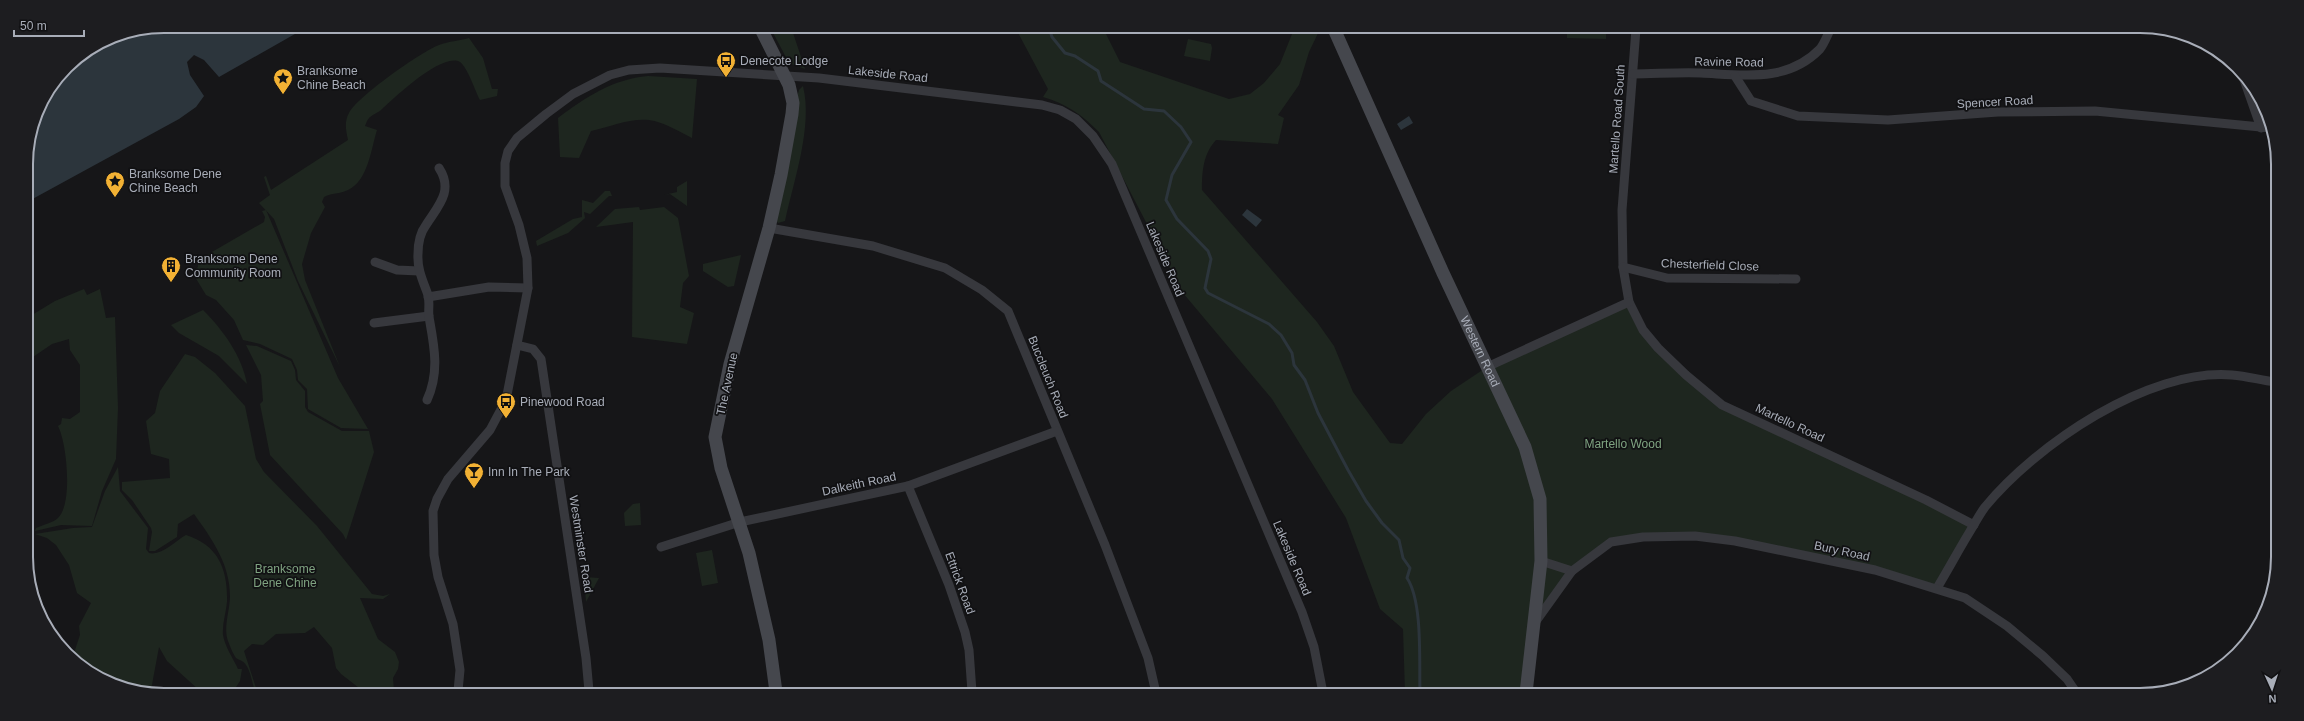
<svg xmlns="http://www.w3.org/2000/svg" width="2304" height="721" viewBox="0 0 2304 721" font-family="Arial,sans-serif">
	<rect width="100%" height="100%" fill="#161618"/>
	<g fill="#1e261f">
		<path d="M770,27h21l14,42 -16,-6z"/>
		<path d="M1007,28h96l17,34 109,37 21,-5 14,-11 16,-19 14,-35h26l-11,23 -10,33 -21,30 6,3 -6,26 -62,-4c-13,14 -14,32 -14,50l115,132 17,24 19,46 37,51 12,1 24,-30 25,-23 36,-24 142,-65 14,28 79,75 252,120 -37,63 -62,-18 -180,-34 -84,6 -39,29 -39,56 -7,66h-121l-2,-64 -23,-20 -34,-91 -74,-119 -89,-106 -84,-161c-17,-17 -32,-28 -56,-35l5,-8 -32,-60z"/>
		<path d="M1567,29h39v10l-39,-1z"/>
		<path d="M469,38l14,20 9,31h6l-1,7 -17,4c-5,-9 -12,-32 -20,-38 -18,-10 -67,37 -79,48 -5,4 -11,5 -14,11l-2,5 12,4c-6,19 -9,51 -29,60 -8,4 -17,3 -24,7l-2,5 3,5 -14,26 -9,31 3,16 35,87 -42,-86 -24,-62 -15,-16 11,-8 -6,-18 2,-1 5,14 77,-50c-2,-10 -4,-18 1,-27 8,-16 73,-62 90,-68 10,-4 20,-4 30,-7z"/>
		<path d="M1188,39l23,5 1,4 -2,13 -26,-5z"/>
		<path d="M648,76l49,3 -5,59c-14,-7 -28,-16 -43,-18 -19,-2 -40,7 -58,11l-12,27 -19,-1 -2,-39c28,-21 55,-39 90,-42z"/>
		<path d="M803,86c10,40 -9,94 -18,135l-7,2 -2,-3 21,-123 2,-7z"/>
		<path d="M687,181v25l-17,-12 -6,1 13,-3v-5z"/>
		<path d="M605,191h5l2,5h-3l-19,18 -6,-2 1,6 -17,15 -31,13 -1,-5 37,-22 9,-2v-17l11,3z"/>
		<path d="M639,207l1,3 24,-3 14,11 11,58 -6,7 -3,24 14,6 -7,31 -55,-7 1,-115 -37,5 19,-18z"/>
		<path d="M266,210l72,168 30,51 -27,-1 -33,-19 -1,-20 -9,-9 -1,-10 -5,-11 -32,-15 -17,-4 -9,-20 -18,-20 -10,-5 -14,-23 6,-5v-7l66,-38 1,-5 -3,-6z"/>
		<path d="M741,255l-7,31 -6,1 -25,-16v-7z"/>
		<path d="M84,289l3,6 13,-6 6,29 9,-1 3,91 -2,51 -14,32 -10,35 -31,-1 -26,6 1,-3c6,-3 17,-5 22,-10 15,-14 9,-75 0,-92l3,-2 1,-6 8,1 10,-7v-47l-10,-15 -1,-11 -17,5 -25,17v-43l28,-17z"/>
		<path d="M203,310c20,20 39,46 44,74l-28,-28 -40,-23 -8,-8z"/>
		<path d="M246,345l11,1 34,15 4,9 1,10 9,11v16l3,5 34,19h27l5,21 -28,88 -3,-6 -73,-79 -10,-51 3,-3 -2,-26z"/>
		<path d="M185,354l10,3 20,16 30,33 11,53 8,13 53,54 55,68 11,2 7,-2 -7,5 -23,-1 18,41 17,13 4,10 -1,7 -5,9 1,13h-31l-22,-17 -5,-6 -4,-20 -18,-21 -9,6 -29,1 -13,11 -11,-1 -8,7 13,40h-2c-3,-8 -4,-19 -9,-26 -2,-4 -7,-5 -10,-7 -3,-4 -6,-12 -8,-17 -5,-14 2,-31 2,-45 0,-32 -18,-57 -36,-82l-16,10 -1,13 -22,14h-6l3,-19 -1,-4 -19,-28 -10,-10v-8l48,-4 -1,-19 -18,-5 -5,-33 9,-8 5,-22z"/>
		<path d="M118,467l2,24 28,37 -2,21 3,4c13,3 26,-12 37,-18 32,10 42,34 41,67 -1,11 -5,22 -4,33 2,12 10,23 15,34h4l-2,12 -6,9h-35l-32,-29 -8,-14 -8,43h-23l-40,-18 -16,-13 8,-24 -1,-9 12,-23 -14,-10 -8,-28 -13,-20 -9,-7 -12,-4 38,-6 19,-1 13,-36z"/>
		<path d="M640,503l1,22 -16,1 -1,-13 9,-9z"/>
		<path d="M712,550l6,33 -16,3 -6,-33z"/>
		<path d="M584,577l15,1 -13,24z"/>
	</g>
	<g fill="#2c353c">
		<path d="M164,26h145l-90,51 -15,-17 -10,-5 -7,7 3,13 14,21 -8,11 -17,12 -152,83 -1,-47 11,-44 30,-45 44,-30z"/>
		<path d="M1409,116l4,7 -12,7 -4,-6z"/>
		<path d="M1247,209l15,11 -6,7 -14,-12z"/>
	</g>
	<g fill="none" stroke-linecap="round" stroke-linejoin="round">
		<path stroke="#2c353c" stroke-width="3" d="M1049,28l3,9 13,16 10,3 23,15 3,10 43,28 20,2 17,16 10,15 -19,33 -6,25 11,19 31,32 3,8 -6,29 3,5 61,31 12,11 11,18 2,12 11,15 13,33 30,57 18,31 16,22 17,17 4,18 7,10 -3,10c16,24 12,84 13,115"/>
		<g stroke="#37383d" stroke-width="9">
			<path d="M1636,29l-14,181 1,57 6,35 14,28 15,18 28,27 36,30 204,95 48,25"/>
			<path d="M2241,71l20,57"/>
			<path d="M1633,74c22,0 45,-2 68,-1 42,2 86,10 119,-24 4,-5 7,-13 10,-19"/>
			<path d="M1735,76l16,25 47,15 90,4 110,-8 97,-1 176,17"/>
			<path d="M769,228l104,18 72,22 37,22 26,21 97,234 43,113 8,35"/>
			<path d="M375,262l22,8 22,1"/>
			<path d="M1623,267l44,11 129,1"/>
			<path d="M428,297l61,-10 39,1"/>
			<path d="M374,323l55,-7"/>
			<path d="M517,345l16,4 8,10 45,299 3,33"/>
			<path d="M1487,367l142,-65"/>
			<path d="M427,400c13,-28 7,-55 2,-83 -1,-7 1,-15 -1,-22 -5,-14 -11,-26 -10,-41 0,-10 2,-21 8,-29 12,-19 28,-34 13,-57"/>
			<path d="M908,486l41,99 16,47 4,18 3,42"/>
			<path d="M661,547l79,-25 168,-36 149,-55"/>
			<path d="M1541,561l31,10"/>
			<path d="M1937,588c11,-18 21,-37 32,-55 5,-8 10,-18 16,-26 51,-62 163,-139 247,-132 14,1 28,5 42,7"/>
			<path d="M1534,624l38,-53 39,-29 32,-5 52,-1 40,5 140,29 90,28 42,28 36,30 24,23 11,16"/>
			<path d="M458,691l2,-21 -7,-46 -15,-47 -4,-22 -1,-44 4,-12 11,-20 42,-49 16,-30 22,-112 -1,-30 -8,-33 -14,-39v-23l3,-12 9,-13 29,-24 27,-20 37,-19 19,-5 31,-2 159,10 223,27 18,5 16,9 17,17 19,28 190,448 12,35 9,46"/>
		</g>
		<g stroke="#45474d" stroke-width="13">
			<path d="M760,27l29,58 4,18 -1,11 -11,61 -12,53 -39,136 -15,73 6,31 28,85 20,87 7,52"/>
			<path id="s1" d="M1334,29l109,244 82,174 15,52 1,62 -15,132"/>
		</g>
	</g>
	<defs>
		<symbol id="bus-pin" viewBox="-11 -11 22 30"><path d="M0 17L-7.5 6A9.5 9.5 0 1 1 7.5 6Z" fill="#f2b134" stroke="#111113"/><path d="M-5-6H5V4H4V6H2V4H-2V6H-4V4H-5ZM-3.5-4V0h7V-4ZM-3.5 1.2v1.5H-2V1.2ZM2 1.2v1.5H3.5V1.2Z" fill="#111"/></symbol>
		<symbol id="sight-pin" viewBox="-11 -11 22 30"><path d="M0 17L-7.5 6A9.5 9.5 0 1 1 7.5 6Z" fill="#f2b134" stroke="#111113"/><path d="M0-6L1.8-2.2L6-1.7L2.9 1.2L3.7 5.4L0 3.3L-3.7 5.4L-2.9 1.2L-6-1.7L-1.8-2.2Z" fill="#111"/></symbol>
		<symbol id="building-pin" viewBox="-11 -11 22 30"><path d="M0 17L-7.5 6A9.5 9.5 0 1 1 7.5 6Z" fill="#f2b134" stroke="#111113"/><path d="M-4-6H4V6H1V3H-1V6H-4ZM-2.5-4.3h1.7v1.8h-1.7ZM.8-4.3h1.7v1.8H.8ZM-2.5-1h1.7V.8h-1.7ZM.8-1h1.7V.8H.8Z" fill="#111"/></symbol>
		<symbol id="bar-pin" viewBox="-11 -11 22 30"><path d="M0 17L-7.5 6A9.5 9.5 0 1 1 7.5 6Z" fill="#f2b134" stroke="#111113"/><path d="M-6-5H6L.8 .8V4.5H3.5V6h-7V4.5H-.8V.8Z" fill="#111"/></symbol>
	</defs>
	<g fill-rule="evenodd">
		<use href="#bus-pin" x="715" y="50" width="22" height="30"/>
		<use href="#sight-pin" x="272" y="67" width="22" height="30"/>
		<use href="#sight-pin" x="104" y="170" width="22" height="30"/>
		<use href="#building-pin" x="160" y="255" width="22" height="30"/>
		<use href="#bus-pin" x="495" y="391" width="22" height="30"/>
		<use href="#bar-pin" x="463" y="461" width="22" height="30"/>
	</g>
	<g text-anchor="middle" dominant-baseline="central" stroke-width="3.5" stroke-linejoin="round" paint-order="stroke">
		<g font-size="12" fill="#a8adb8" stroke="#111113" text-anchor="start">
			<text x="740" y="61">Denecote Lodge</text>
			<text x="297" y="71">Branksome<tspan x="297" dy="14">Chine Beach</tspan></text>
			<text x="129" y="174">Branksome Dene<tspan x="129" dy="14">Chine Beach</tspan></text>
			<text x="185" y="259">Branksome Dene<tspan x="185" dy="14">Community Room</tspan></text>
			<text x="520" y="402">Pinewood Road</text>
			<text x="488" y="472">Inn In The Park</text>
		</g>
		<g font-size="12" fill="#a8adb8" stroke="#111113">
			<text transform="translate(1729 62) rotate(1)">Ravine Road</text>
			<text transform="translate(888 74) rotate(6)">Lakeside Road</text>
			<text transform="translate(1995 102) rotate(-3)">Spencer Road</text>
			<text transform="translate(1617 119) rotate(-86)">Martello Road South</text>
			<text transform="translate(1165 259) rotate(67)">Lakeside Road</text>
			<text transform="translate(1710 265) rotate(2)">Chesterfield Close</text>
			<text stroke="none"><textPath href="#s1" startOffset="354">Western Road</textPath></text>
			<text transform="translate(1048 377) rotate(68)">Buccleuch Road</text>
			<text transform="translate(727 384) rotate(-78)">The Avenue</text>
			<text transform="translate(1790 423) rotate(25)">Martello Road</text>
			<text transform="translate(859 484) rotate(-12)">Dalkeith Road</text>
			<text transform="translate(581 544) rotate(81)">Westminster Road</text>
			<text transform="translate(1842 551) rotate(12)">Bury Road</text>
			<text transform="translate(1292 558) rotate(67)">Lakeside Road</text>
			<text transform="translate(960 583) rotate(70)">Ettrick Road</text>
		</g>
		<g font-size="12" fill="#7fa381" stroke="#111113">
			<text x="1623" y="444">Martello Wood</text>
			<text x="285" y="569">Branksome<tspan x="285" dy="14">Dene Chine</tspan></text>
		</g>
	</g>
	<path d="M0 0H2304V721H0ZM164 33H2140A131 131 0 0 1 2271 164V557A131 131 0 0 1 2140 688H164A131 131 0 0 1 33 557V164A131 131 0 0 1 164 33Z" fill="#1d1d20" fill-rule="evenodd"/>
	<path fill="none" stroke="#a8adb8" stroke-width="2" d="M164 33H2140A131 131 0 0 1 2271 164V557A131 131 0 0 1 2140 688H164A131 131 0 0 1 33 557V164A131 131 0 0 1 164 33Z"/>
	<g transform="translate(2272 689) rotate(177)" stroke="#111113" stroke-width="3" paint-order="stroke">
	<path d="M0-3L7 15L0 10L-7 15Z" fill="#a8adb8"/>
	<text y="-6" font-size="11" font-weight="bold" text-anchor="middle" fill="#a8adb8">N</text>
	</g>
	<path d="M14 30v6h70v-6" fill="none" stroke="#a8adb8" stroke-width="2"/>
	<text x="20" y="30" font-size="12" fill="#a8adb8" stroke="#111113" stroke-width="3" paint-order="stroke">50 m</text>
</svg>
